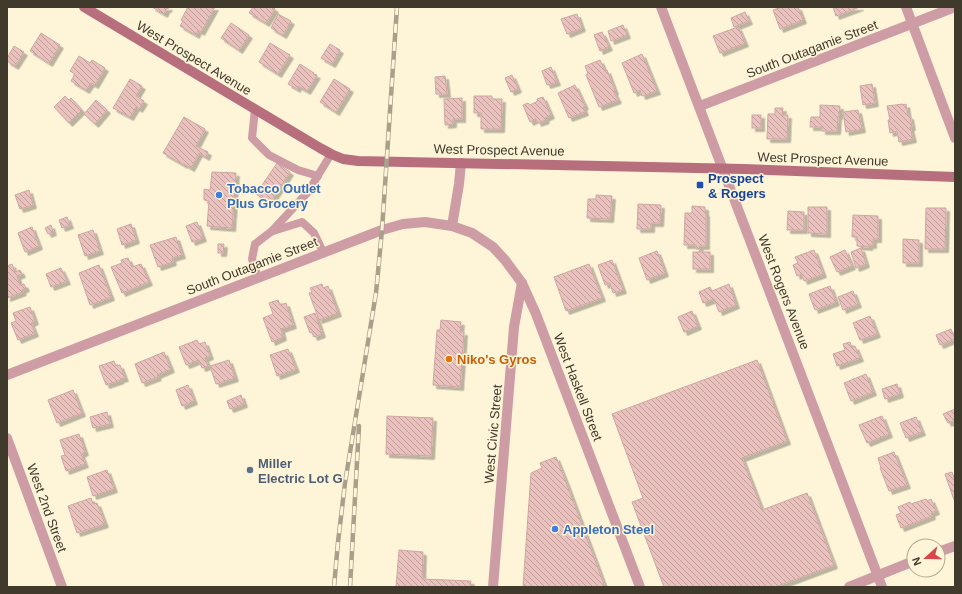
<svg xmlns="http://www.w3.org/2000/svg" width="962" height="594" viewBox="0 0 962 594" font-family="Arial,sans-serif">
	<defs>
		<pattern id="building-back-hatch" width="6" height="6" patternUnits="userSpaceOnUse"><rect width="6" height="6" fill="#ebc1be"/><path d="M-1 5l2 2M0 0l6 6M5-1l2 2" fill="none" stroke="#c09e9b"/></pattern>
		<filter id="shadow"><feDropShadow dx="3.5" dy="3.5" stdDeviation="0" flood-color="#0004"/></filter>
	</defs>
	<rect width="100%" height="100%" fill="#fef4d8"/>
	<g fill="url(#building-back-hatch)" stroke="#cfa6a3" filter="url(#shadow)">
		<path d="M152,7h17l-1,2 -1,-1 -3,6z"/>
		<path d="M188,7h27l-14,25 -3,-2 -2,5 -16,-9 3,-5 -2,-1z"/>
		<path d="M253,7h19l3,2 -9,14 -17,-10z"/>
		<path d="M782,7h16l5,13 -23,9 -7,-19z"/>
		<path d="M833,7h27l-24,9z"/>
		<path d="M745,12l4,9 -15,6 -3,-9z"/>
		<path d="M278,14l13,7 -8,14 -12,-7z"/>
		<path d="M577,14l5,14 -15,6 -6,-15z"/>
		<path d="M231,23l18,12 -10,15 -18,-12z"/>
		<path d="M623,25l4,10 -16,6 -3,-10z"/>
		<path d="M738,27l7,16 -25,10 -7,-17z"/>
		<path d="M602,32l7,15 -9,4 -6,-16z"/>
		<path d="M41,33l19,12 -11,18 -19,-12z"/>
		<path d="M270,43l20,12 -12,19 -19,-12z"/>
		<path d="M330,44l10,6 -8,14 -11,-6z"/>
		<path d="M14,46l10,6 -9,14 -8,-5v-3z"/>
		<path d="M642,54l15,37 -15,5 -2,-6 -6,3 -12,-30z"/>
		<path d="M79,56l11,7 2,-3 13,8 -10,17 -4,-2 -5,7 -15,-9 4,-7 -5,-3z"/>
		<path d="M600,60l5,11 2,-1 8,21 -1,1 4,8 -19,7 -13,-32 2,-1 -3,-8z"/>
		<path d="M300,64l14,9 -1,1 4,1 -10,16 -9,-5 -1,3 -9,-5z"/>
		<path d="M551,67l6,15 -10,3 -5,-14z"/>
		<path d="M512,75l6,14 -7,3 -6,-14z"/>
		<path d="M445,76l2,18h-11l-1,-17z"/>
		<path d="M130,79l12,7 -6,10 8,5 -5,8 -3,-2 -6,10 -17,-9z"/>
		<path d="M334,79l16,10 -14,23 -16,-10z"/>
		<path d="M872,84l3,19 -12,2 -3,-19z"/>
		<path d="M575,85l10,21 -2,1 2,5 -16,6 -11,-25z"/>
		<path d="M65,96l4,4 2,-2 11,12 -13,13 -15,-16z"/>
		<path d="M474,96h18v3h10l-1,30h-20v-16h-7z"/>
		<path d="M543,97l8,18 -6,3 1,2 -8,3 -2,-4 -6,3 -7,-17 5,-2 2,2 8,-4 -1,-2z"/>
		<path d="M462,98v21h-9v5l-8,1 -1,-26z"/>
		<path d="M96,100l11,10 -12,14 -11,-10z"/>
		<path d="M903,104v1l3,-1 2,12h2l2,11h-2l3,12 -14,3 -2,-11 -7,2 -2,-13h2l-3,-14z"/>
		<path d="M820,105l20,1 -1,10h-1l-1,15h-15v-4h-12l1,-10h9z"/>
		<path d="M775,108h8l-1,7h6l-1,24h-20l1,-25h7z"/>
		<path d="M858,110l4,19 -16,3 -3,-20z"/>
		<rect x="752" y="115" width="9" height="13"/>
		<path d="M184,117l21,12 -9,17 12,6 -2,5 -7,-4 -8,15 -7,-4v1l-21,-12z"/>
		<path d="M277,163l13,9 -20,31 -14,-9z"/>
		<path d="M212,172l24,1 -4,55 -25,-2 2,-25 -5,-1v-11l6,1z"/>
		<path d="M29,190l4,15 -13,4 -5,-14z"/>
		<path d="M596,195l16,1 -2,23 -23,-1 1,-19h8z"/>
		<path d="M638,204l23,1 -1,18h-9v6h-14z"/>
		<path d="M692,206l13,1v6h1v33h-7l1,3h-4v-4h-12l1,-32h7z"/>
		<path d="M808,207h19v27l-19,-1z"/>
		<path d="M926,208h20l-1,41h-20z"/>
		<path d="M788,211l16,1v18h-17z"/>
		<path d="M853,215l25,1v23h-5v6h-4v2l-12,-1v-9h-5z"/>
		<path d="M67,217l3,8 -8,3 -3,-8z"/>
		<path d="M197,222l6,16 -11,4 -6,-16z"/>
		<path d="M131,224l5,16 -14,5 -5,-16z"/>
		<path d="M51,225l2,7 -5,2 -3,-6z"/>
		<path d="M32,227l7,19 -14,6 -7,-19z"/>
		<path d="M93,230l7,21 -15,5 -7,-21z"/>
		<path d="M176,237l6,18 -10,3 1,4 -15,5 -8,-22z"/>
		<path d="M903,239l16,1v23h-16z"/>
		<path d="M218,244h6l-1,9h-5z"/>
		<path d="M861,248l5,16 -10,4 -5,-16z"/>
		<path d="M814,250l9,24 -19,7 -3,-7 -4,2 -4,-11 5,-2 -3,-6z"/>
		<path d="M845,250l7,16 -15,6 -7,-15z"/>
		<path d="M657,251l8,22 -18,7 -8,-22z"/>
		<rect x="693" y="252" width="17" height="17"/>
		<path d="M128,258l4,9 9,-3 8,18 -27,11 -11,-26 11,-4 -1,-3z"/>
		<path d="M612,260l11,30 -10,3 -3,-10 -5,2 -7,-20z"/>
		<path d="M12,264l3,8 5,-2 2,4 -5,2 3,9 4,-1 2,4 -4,2 1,2 -16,6v-32z"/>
		<path d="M589,264l13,34 -36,13 -12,-34z"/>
		<path d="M99,265l12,32 -21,8 -11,-32z"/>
		<path d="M61,268l6,13 -16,6 -5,-13z"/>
		<path d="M322,284l1,4 5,-2 10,27 -19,7 -10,-27 3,-1 -2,-4z"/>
		<path d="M729,284l7,21 -17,7 -5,-13 -11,4 -4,-11 11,-5 2,4z"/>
		<path d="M830,286l6,16 -21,8 -6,-16z"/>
		<path d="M853,291l5,13 -15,6 -5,-13z"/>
		<path d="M278,300l2,5 6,-2 7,22 -12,4 2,8 -11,5 -9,-24 10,-4 -4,-11z"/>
		<path d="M30,307l5,14 -4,2 4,10 -17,7 -7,-17 5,-2 -3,-8z"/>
		<path d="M692,311l6,15 -14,6 -6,-15z"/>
		<path d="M315,313l7,21 -8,3 -2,-5 -2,1 -6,-16z"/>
		<path d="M870,316l7,18 -17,6 -7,-17z"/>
		<path d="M441,320l20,2 -1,10h4l-4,55 -27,-2 4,-55h3z"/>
		<path d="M951,329l4,10 -15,6 -4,-10z"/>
		<path d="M197,340l2,4 6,-2 5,14 -5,2 3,8 -6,2 -3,-8 -13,5 -7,-18z"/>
		<path d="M850,342l2,6 3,-2 5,12 -23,8 -4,-12 12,-4 -2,-6z"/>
		<path d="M288,349l8,20 -19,7 -7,-21z"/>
		<path d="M164,352l7,17 -14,6 1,2 -16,6 -7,-19z"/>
		<path d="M229,360l6,18 -19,6 -6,-18z"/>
		<path d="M757,360l30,81 -45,17 20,52 45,-17 27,72 -59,22h-111l-32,-85 11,-4 -31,-84z"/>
		<path d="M114,361l2,5 4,-1 5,13 -5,1 1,1 -15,5 -7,-19z"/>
		<path d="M866,374l7,18 -22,9 -7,-18z"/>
		<path d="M897,384l3,10 -15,5 -3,-10z"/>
		<path d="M188,385l6,16 -12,5 -6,-16z"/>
		<path d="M73,390l9,23 -25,10 -9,-23z"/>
		<path d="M241,395l3,9 -14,5 -3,-8z"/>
		<path d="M955,409v11l-7,3 -5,-9z"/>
		<path d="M107,412l3,12 -17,4 -3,-11z"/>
		<path d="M387,416l46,2 -2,38 -45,-2z"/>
		<path d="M882,416l7,18 -22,9 -8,-18z"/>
		<path d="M916,417l6,15 -16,6 -6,-15z"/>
		<path d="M79,434l6,18 -4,2 4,10 -19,7 -5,-15 4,-1 -5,-15z"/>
		<path d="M894,452l13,33 -18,6 -9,-23h1l-3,-10z"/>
		<path d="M556,457l10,25 39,105h-82l8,-114 11,-5 -2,-5z"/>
		<path d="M107,470l7,19 -21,7 -6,-19z"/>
		<path d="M952,472l3,8v19l-1,1 -9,-26z"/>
		<path d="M91,498l2,6 4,-1 8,21 -28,9 -9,-27z"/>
		<path d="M926,499l1,2 4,-2 5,12 -5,2 1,3 -31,12 -5,-13 5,-2 -3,-6 12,-5 1,2z"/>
		<path d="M399,550l24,2 -1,27 49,2 -1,6h-74z"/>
	</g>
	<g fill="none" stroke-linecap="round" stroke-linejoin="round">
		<g stroke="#ce9ca4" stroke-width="8">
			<path d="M255,109l-3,29 17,17 29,15 20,6"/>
			<path d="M273,231l29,-9 12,11 9,19"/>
			<path d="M258,278l-6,-19 3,-15 17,-13 36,-39 23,-38"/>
		</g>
		<g stroke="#ce9ca4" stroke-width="10">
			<path d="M661,7l221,580"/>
			<path d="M906,7l49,131"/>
			<path d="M700,106l255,-99"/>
			<path d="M452,226l7,-42 2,-21"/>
			<path d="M7,375l375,-145 21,-6 22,-2 27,4 20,7 21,14 12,13 17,23 14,31 104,273"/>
			<path d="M7,438l55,149"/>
			<path d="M938,552l17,-6"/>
			<path d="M493,587l21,-260 8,-44"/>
			<path d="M849,587l65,-26"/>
		</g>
		<path stroke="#b76f7e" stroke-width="10" d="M84,7l236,141 11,6 12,5 15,2 386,8 211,8"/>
		<defs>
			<g id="rail">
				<path d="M334,587l4,-45 7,-59 31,-190 6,-63 15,-223"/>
				<path d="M350,587l9,-161"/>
			</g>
		</defs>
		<use href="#rail" stroke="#a8a08b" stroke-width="4.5"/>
		<use href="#rail" stroke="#fef4d8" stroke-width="3" stroke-dasharray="9" stroke-linecap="butt"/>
	</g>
	<rect fill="#1a4fb4" stroke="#fef4d8" stroke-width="1.5" x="696" y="181" width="8" height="8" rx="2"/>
	<g fill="#3f7fe0" stroke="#fef4d8" stroke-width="1.5">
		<circle cx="219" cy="195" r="4"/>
		<circle cx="555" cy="529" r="4"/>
	</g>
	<circle fill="#e8710a" stroke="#fef4d8" stroke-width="1.5" cx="449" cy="359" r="4"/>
	<circle fill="#5c6f8a" stroke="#fef4d8" stroke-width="1.5" cx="250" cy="470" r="4"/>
	<g text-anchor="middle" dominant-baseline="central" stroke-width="3" stroke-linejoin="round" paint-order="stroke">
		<g font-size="13" fill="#3f3a2c" stroke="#fef4d8">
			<text transform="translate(812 49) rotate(-21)">South Outagamie Street</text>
			<text transform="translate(194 58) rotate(31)">West Prospect Avenue</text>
			<text transform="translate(499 150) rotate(1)">West Prospect Avenue</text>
			<text transform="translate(823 159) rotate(2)">West Prospect Avenue</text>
			<text transform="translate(252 266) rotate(-21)">South Outagamie Street</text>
			<text transform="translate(784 292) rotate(69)">West Rogers Avenue</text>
			<text transform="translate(578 387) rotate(69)">West Haskell Street</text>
			<text transform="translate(493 434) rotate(-85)">West Civic Street</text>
			<text transform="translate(47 508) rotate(70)">West 2nd Street</text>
		</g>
		<g font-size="13" font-weight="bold" fill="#164399" stroke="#fef4d8" text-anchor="start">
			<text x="708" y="178">Prospect<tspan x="708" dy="15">&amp; Rogers</tspan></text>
		</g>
		<g font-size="13" font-weight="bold" fill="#366cbe" stroke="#fef4d8" text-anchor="start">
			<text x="227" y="188">Tobacco Outlet<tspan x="227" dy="15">Plus Grocery</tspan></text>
			<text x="563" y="529">Appleton Steel</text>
		</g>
		<g font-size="13" font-weight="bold" fill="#c56008" stroke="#fef4d8" text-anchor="start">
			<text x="457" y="359">Niko's Gyros</text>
		</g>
		<g font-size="13" font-weight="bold" fill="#4e5e75" stroke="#fef4d8" text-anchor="start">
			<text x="258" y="463">Miller<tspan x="258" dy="15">Electric Lot G</tspan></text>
		</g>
	</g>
	<rect width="962" height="594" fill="none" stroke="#3f3a2c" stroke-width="16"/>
	<g transform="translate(926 558) rotate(249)"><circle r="19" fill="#fef4d8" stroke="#b2aa93"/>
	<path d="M0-3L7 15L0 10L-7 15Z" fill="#d6464c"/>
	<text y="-6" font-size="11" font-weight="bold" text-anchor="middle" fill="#3f3a2c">N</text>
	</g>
</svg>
